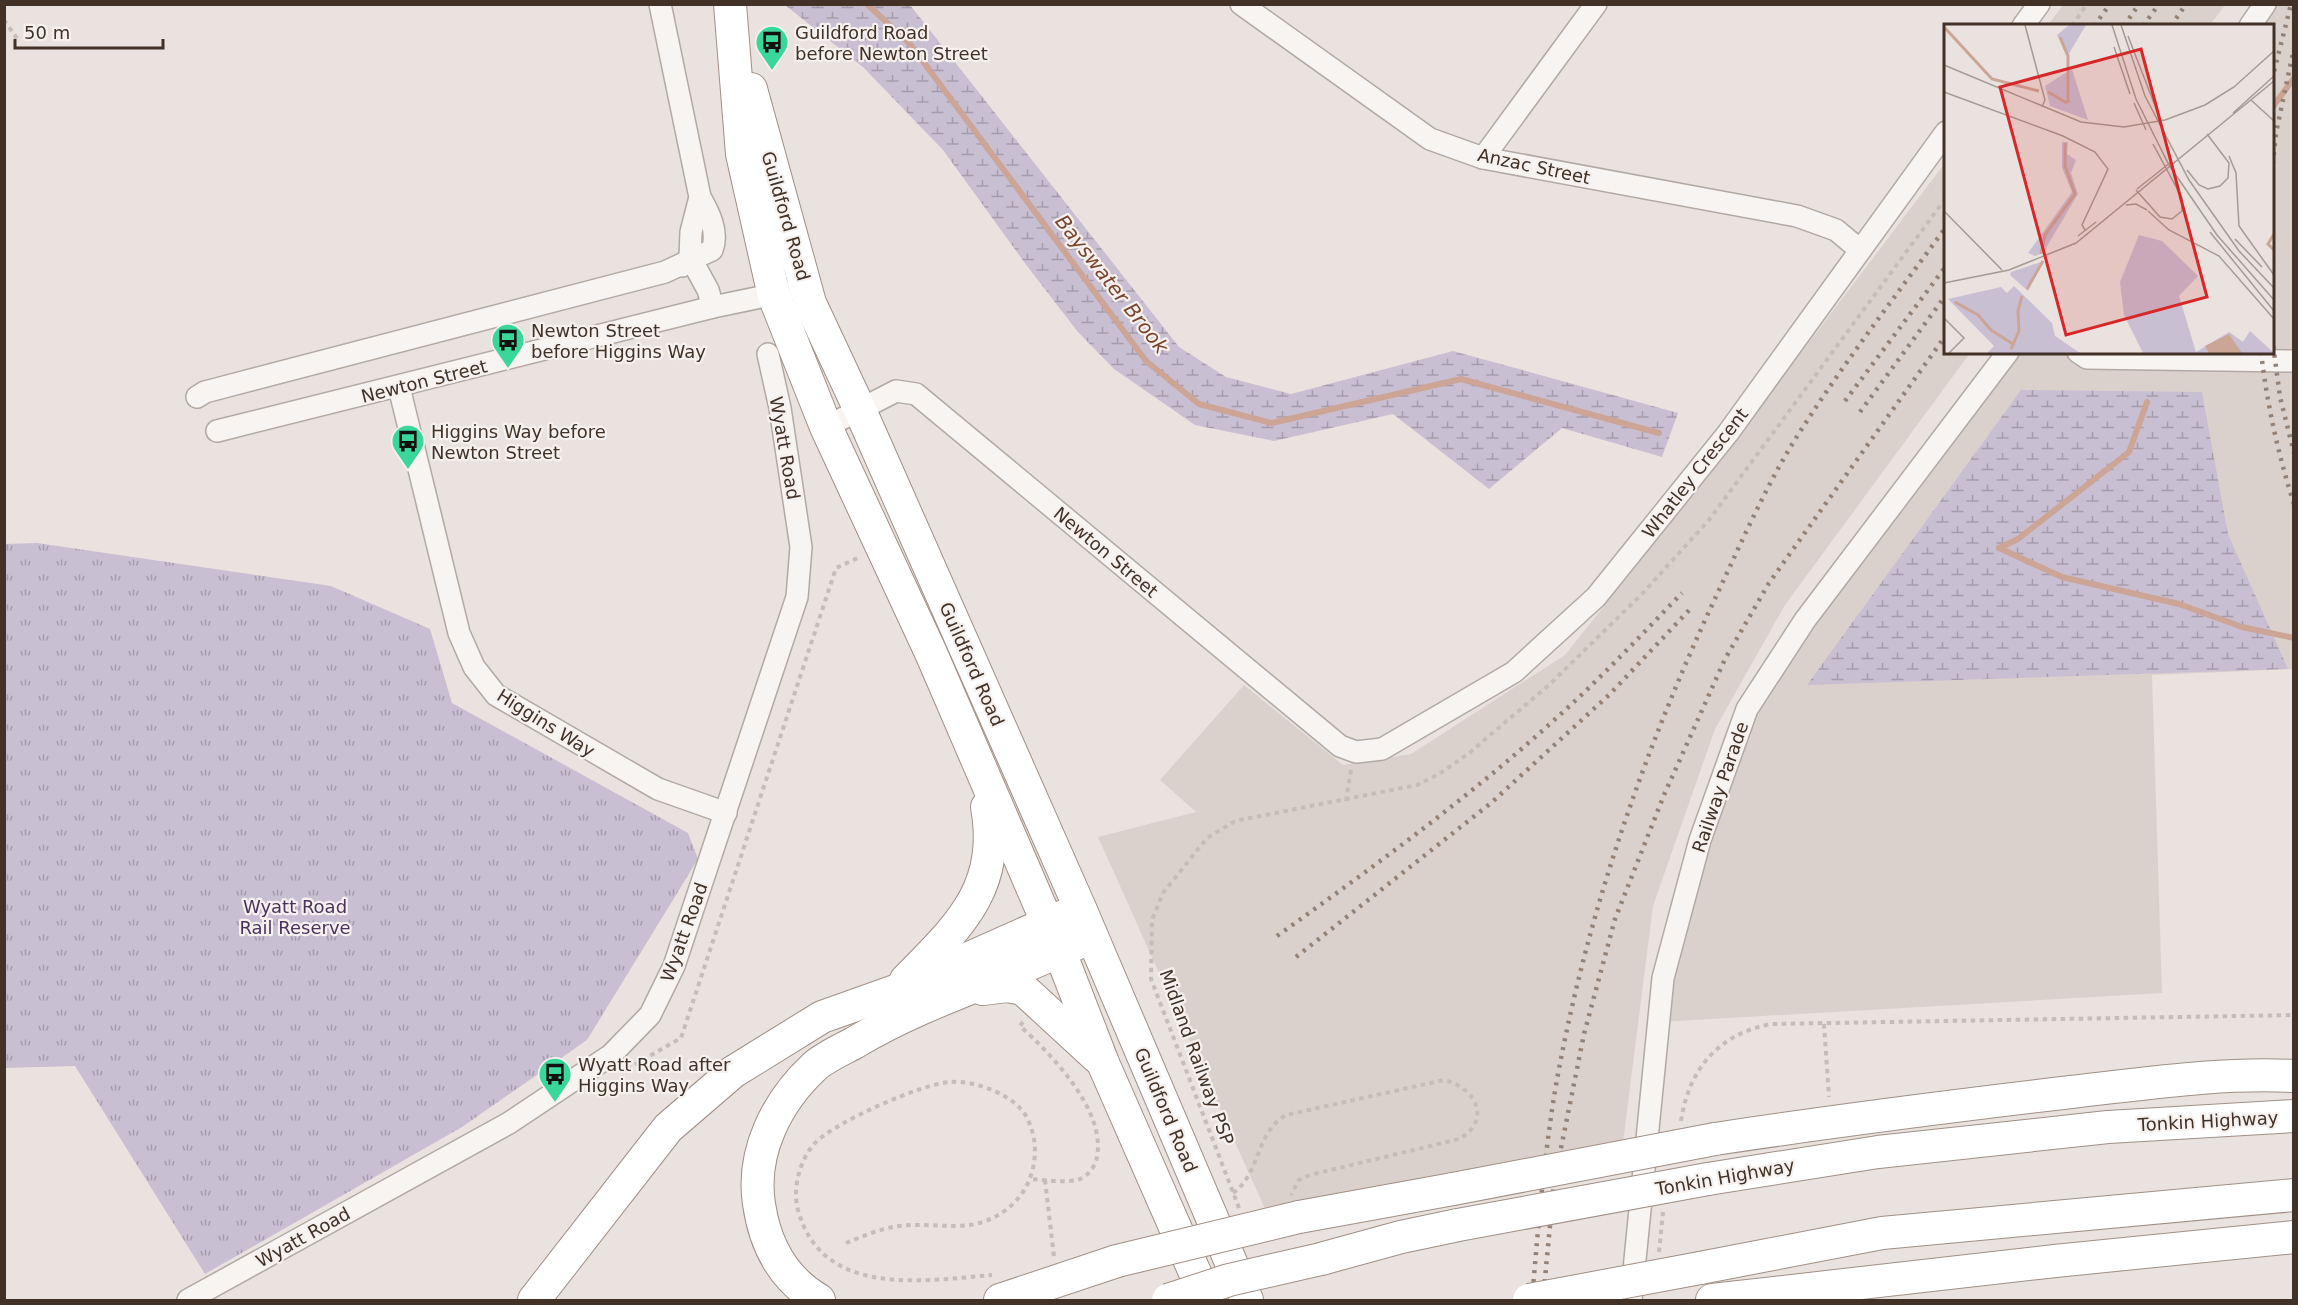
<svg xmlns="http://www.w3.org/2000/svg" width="2298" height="1305" viewBox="0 0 2298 1305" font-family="'DejaVu Sans',sans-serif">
	<defs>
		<pattern id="wetland-marsh" width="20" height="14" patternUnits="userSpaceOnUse" patternTransform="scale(1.5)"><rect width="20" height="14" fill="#c9bfd3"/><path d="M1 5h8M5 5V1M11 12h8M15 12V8" fill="none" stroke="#a59cab"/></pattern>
		<pattern id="park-tufts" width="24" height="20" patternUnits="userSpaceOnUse" patternTransform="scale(1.5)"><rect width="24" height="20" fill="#c9bfd3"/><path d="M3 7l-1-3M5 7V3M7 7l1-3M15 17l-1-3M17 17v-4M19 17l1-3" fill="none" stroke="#a59cab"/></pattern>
	</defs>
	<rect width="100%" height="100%" fill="#e9e2de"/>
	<g fill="#dbd1cc">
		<path d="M2063,5v-1l162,1 -15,20h-162z"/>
		<path d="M2271,5h22v664l-141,6 10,318 -503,29 84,-303 265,-366 264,-1v-326l-17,-1z"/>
		<path d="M1945,163l1,189 24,1 -185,252 -70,124 -62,177 -33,260 -346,63 -176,-392 98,-25 -36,-32 84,-95 99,80 68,-11 154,-99 142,-178z"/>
	</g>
	<g fill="url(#wetland-marsh)">
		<path d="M785,5h125l269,342 47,30 65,17 162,-43 225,62 -16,44 -100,-29 -73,61 -96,-75 -119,27 -79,-16 -81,-56 -36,-37 -51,-66 -84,-116 -79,-82z"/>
		<path d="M2021,390l181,2 26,142 60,135 -481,16z"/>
	</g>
	<path fill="url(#park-tufts)" d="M37,543l294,43 99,43 22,74 236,130 10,26 -111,181 -125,87 -257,147 -130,-208 -70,2v-524z"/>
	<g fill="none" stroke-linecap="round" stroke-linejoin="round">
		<g stroke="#cca596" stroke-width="6">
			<path d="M867,4l43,40 236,317 53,43 73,19 189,-44 198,54"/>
			<path d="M2272,108l22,-30"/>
			<path d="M1999,548l63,29 117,27 63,23 52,11"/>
			<path d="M1999,548l19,-9 111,-87 18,-50"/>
		</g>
		<defs>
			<g id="minor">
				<path d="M1241,4l189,135 53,19 314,58 39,14 24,20"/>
				<path d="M2023,26l16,-22"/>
				<path d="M2250,26l15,-22"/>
				<path d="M1483,158l113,-154"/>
				<path d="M690,257l18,33 5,17"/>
				<path d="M682,266l8,-9 1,-25 9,-35"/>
				<path d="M2078,352l9,6 207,3"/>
				<path d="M399,387l60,246 15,34 22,28 162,94 68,24"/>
				<path d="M197,397l8,-5 460,-120 47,-22c7,-18 -3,-37 -12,-53l-40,-193"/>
				<path d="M826,427l70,-36 20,3 424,352 16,6 26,-3 132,-77 82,-75 132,-164 218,-301"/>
				<path d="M217,431l496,-124 72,-15"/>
				<path d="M188,1300l321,-177 102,-68 39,-40 24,-49 123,-369 4,-50 -21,-139 -12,-54"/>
				<path d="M1631,1300l32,-322 37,-138 47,-131 58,-89 203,-268"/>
			</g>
			<g id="highway">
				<path d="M730,4l12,150 32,142 52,131 105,226 129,299 43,111 104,237"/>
				<path d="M751,89l59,214 50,107 220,498 167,392"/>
				<path d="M906,980c52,-53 96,-92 81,-173"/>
				<path d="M983,989l24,-3 16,3 75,69"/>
				<path d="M1715,1139c119,-18 237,-33 356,-47 73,-8 149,-20 223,-16"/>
				<path d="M1708,1179l170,-27 230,-25 186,-11"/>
				<path d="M1299,1217l154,-28"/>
				<path d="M1321,1259l80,-22 57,-12"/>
				<path d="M1700,1268l182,-35 412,-38"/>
				<path d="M534,1300l134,-172 65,-56 89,-55 73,-26 171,-76"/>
				<path d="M819,1300c-36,-21 -54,-55 -60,-96 -8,-52 18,-103 56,-138 10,-9 26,-16 39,-23 70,-42 150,-65 224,-100"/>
				<path d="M1000,1300l117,-39"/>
				<path d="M1712,1300l343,-39 239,-24"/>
			</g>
		</defs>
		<use href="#minor" stroke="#b3a9a3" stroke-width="24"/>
		<use href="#highway" stroke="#a18f85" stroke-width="34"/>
		<g stroke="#c4bdb8" stroke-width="4" stroke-dasharray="4.5 4.5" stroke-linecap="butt">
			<path d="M4,20l14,20"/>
			<path d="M2072,26l15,-22"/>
			<path d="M1346,801l5,-32"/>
			<path d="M1023,1022l-3,4c31,28 86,84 77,131 -2,10 -9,20 -20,23 -14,3 -32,0 -47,-1"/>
			<path d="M1824,1024l5,73"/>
			<path d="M627,1069l54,-31 155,-470 24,-11"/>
			<path d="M1681,1121c8,-53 38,-87 90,-97l523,-9"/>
			<path d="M1045,1180l9,77"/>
			<path d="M1233,1193c28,-20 22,-60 53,-78l158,-35c31,7 49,40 15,59l-149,36 -11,5 -8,15"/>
			<path d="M1239,1208l-88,-229 1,-59 11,-27 44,-55 28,-17 182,-36 22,-11 29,-20 82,-70 91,-89 68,-75 237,-322"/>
			<path d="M846,1243c15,-6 31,-13 47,-16 25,-5 52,1 77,-2 31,-5 56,-26 63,-57 4,-18 2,-35 -7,-52 -13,-22 -52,-36 -76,-34 -29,2 -115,40 -135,61 -15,16 -23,46 -17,67 24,88 124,71 194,65"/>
			<path d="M1659,1252l4,-40"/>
		</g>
		<use href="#minor" stroke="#f7f4f1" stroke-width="21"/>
		<use href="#highway" stroke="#fff" stroke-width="32"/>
		<g stroke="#948276" stroke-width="4.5" stroke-dasharray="3 6" stroke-linecap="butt">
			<path d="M2094,26l16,-22"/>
			<path d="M2124,26l15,-22"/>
			<path d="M2143,26l16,-22"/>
			<path d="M2171,26l15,-22"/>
			<path d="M2272,80l19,-76"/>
			<path d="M2272,173l4,-40 18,-85"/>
			<path d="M2272,337l8,60 14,56"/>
			<path d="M2261,352c6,52 17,102 33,152"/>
			<path d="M1845,401l101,-135"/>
			<path d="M1860,412l86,-117"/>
			<path d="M1277,936c99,-71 197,-142 286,-224 42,-38 80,-79 119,-119"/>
			<path d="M1296,957l195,-154 119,-109 83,-88"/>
			<path d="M1532,1300c6,-72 12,-144 24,-215 31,-172 89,-338 163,-495 24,-51 47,-104 77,-152 46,-73 99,-141 150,-211"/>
			<path d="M1543,1300l11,-117 30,-149 31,-115 49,-124 61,-136 44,-76 177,-248"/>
		</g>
		<defs>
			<g id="highway-bridge">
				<path d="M1453,1189l262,-50"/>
				<path d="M1458,1225l250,-46"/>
				<path d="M1117,1261l182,-44"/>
				<path d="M1168,1300l61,-20 92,-21"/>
				<path d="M1529,1300l171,-32"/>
			</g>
		</defs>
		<use href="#highway-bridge" stroke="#a18f85" stroke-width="34" stroke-linecap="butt"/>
		<use href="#highway-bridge" stroke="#fff" stroke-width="32"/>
	</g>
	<defs>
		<symbol id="bus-pin" viewBox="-11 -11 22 30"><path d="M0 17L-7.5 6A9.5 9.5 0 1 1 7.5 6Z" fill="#39d89a" stroke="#f6f1ee"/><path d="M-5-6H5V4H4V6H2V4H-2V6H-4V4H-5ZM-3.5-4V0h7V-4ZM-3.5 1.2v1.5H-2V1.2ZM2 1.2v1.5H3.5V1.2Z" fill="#111"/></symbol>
	</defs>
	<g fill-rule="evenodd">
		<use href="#bus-pin" x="753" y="23" width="38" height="52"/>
		<use href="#bus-pin" x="489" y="321" width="38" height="52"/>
		<use href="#bus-pin" x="389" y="422" width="38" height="52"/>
		<use href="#bus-pin" x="536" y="1055" width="38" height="52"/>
	</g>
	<g text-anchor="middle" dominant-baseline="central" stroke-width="4.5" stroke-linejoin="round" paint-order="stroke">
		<g font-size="18" fill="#413126" stroke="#f6f1ee" text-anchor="start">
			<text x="795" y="32">Guildford Road<tspan x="795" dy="21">before Newton Street</tspan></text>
			<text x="531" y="330">Newton Street<tspan x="531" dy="21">before Higgins Way</tspan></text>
			<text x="431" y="431">Higgins Way before<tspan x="431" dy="21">Newton Street</tspan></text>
			<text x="578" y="1064">Wyatt Road after<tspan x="578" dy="21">Higgins Way</tspan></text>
		</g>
		<g font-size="18" fill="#413126" stroke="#f6f1ee">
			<text transform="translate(1534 166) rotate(12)">Anzac Street</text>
			<text transform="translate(786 216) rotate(74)">Guildford Road</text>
			<text transform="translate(424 381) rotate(-14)">Newton Street</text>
			<text transform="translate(785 448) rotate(80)">Wyatt Road</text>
			<text transform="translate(1695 473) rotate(-52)">Whatley Crescent</text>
			<text transform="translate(1106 552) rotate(40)">Newton Street</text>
			<text transform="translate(972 664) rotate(66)">Guildford Road</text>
			<text transform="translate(546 723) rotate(32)">Higgins Way</text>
			<text transform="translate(1720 787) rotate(-71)">Railway Parade</text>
			<text transform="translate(684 932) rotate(-70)">Wyatt Road</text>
			<text transform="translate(1197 1057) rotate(70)">Midland Railway PSP</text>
			<text transform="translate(1166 1110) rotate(67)">Guildford Road</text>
			<text transform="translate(2208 1121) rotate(-3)">Tonkin Highway</text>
			<text transform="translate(1725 1177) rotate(-10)">Tonkin Highway</text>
			<text transform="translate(303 1237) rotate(-29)">Wyatt Road</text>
		</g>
		<g font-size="18" fill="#4b325e" stroke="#f6f1ee">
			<text x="295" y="906">Wyatt Road<tspan x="295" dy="21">Rail Reserve</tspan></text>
		</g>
		<g font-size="20" font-style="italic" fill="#78442d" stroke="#f6f1ee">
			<text transform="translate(1112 284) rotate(52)">Bayswater Brook</text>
		</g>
	</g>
	<g transform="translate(1944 24)">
		<rect width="330" height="330" fill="#e9e2de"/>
		<path d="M125,1h17l-19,32 -10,-22zM128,45l16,51 -38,-14 -5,-20zM118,118h6l-1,12 9,6 -5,13 7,21 -35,59 -8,3 -7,-3 44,-61 -10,-24z" fill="#c9bfd3"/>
		<path d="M195,211l23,6 36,35 -19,20 17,56 33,-20 14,10 7,-11 24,22h-131l-19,-38 -4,-33zM97,238l-13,29 -18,-16 1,-3zM70,262l38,37 3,13 25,17h-93l7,-7 -46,-47 53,-12 6,6z" fill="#c9bfd3"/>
		<path d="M285,310l13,19h-33l-4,-7z" fill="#cca596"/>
		<path fill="none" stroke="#cca596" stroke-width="3" d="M1,4l47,51 47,12M116,13l8,19v47M104,68l19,11M330,210l-6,10 6,6M97,230l4,-19 30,-41 -10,-28v-23M83,265l16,-28M11,278l23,13 13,15 22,14M67,325l8,-18 -1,-20 4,-15"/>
		<path fill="none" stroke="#a69b94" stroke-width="1.5" d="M81,1l20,75 -3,7M168,1l24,74 33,66 48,70 57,65M177,1l24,71 44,84 50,71 35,37M184,12l31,80M170,23l16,47M0,41l137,57 43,5 41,-7 40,-15 29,-18 40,-36M0,68l119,44 32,16 13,17 -26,56 3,5M307,76l23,21M190,79l12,27M289,89l41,-37M285,132l7,17 3,53 35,49M243,146l12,15 9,4 12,-3 8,-8 1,-15 -22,-29M193,165l34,-27M192,166l24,27 12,2 10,-8v-13l-29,-54M182,181l10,-1 11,6M0,187l58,59M204,187l21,19 50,26 55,63M266,208l64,79M134,212l18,-14M291,215l27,28M0,259l65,-13 67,-27 198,-162M0,294l20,20 -15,15"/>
		<path fill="#d62828" fill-opacity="0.15" stroke="#d62828" stroke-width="3" d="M197,25l66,248 -141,38 -66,-248z"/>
		<rect width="330" height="330" fill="none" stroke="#413126" stroke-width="3"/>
	</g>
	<rect width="2298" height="1305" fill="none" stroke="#413126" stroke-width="12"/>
	<path d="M15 39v9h148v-9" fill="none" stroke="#413126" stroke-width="3"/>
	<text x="24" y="39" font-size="18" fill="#413126" stroke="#f6f1ee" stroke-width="4.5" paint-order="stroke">50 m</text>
</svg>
